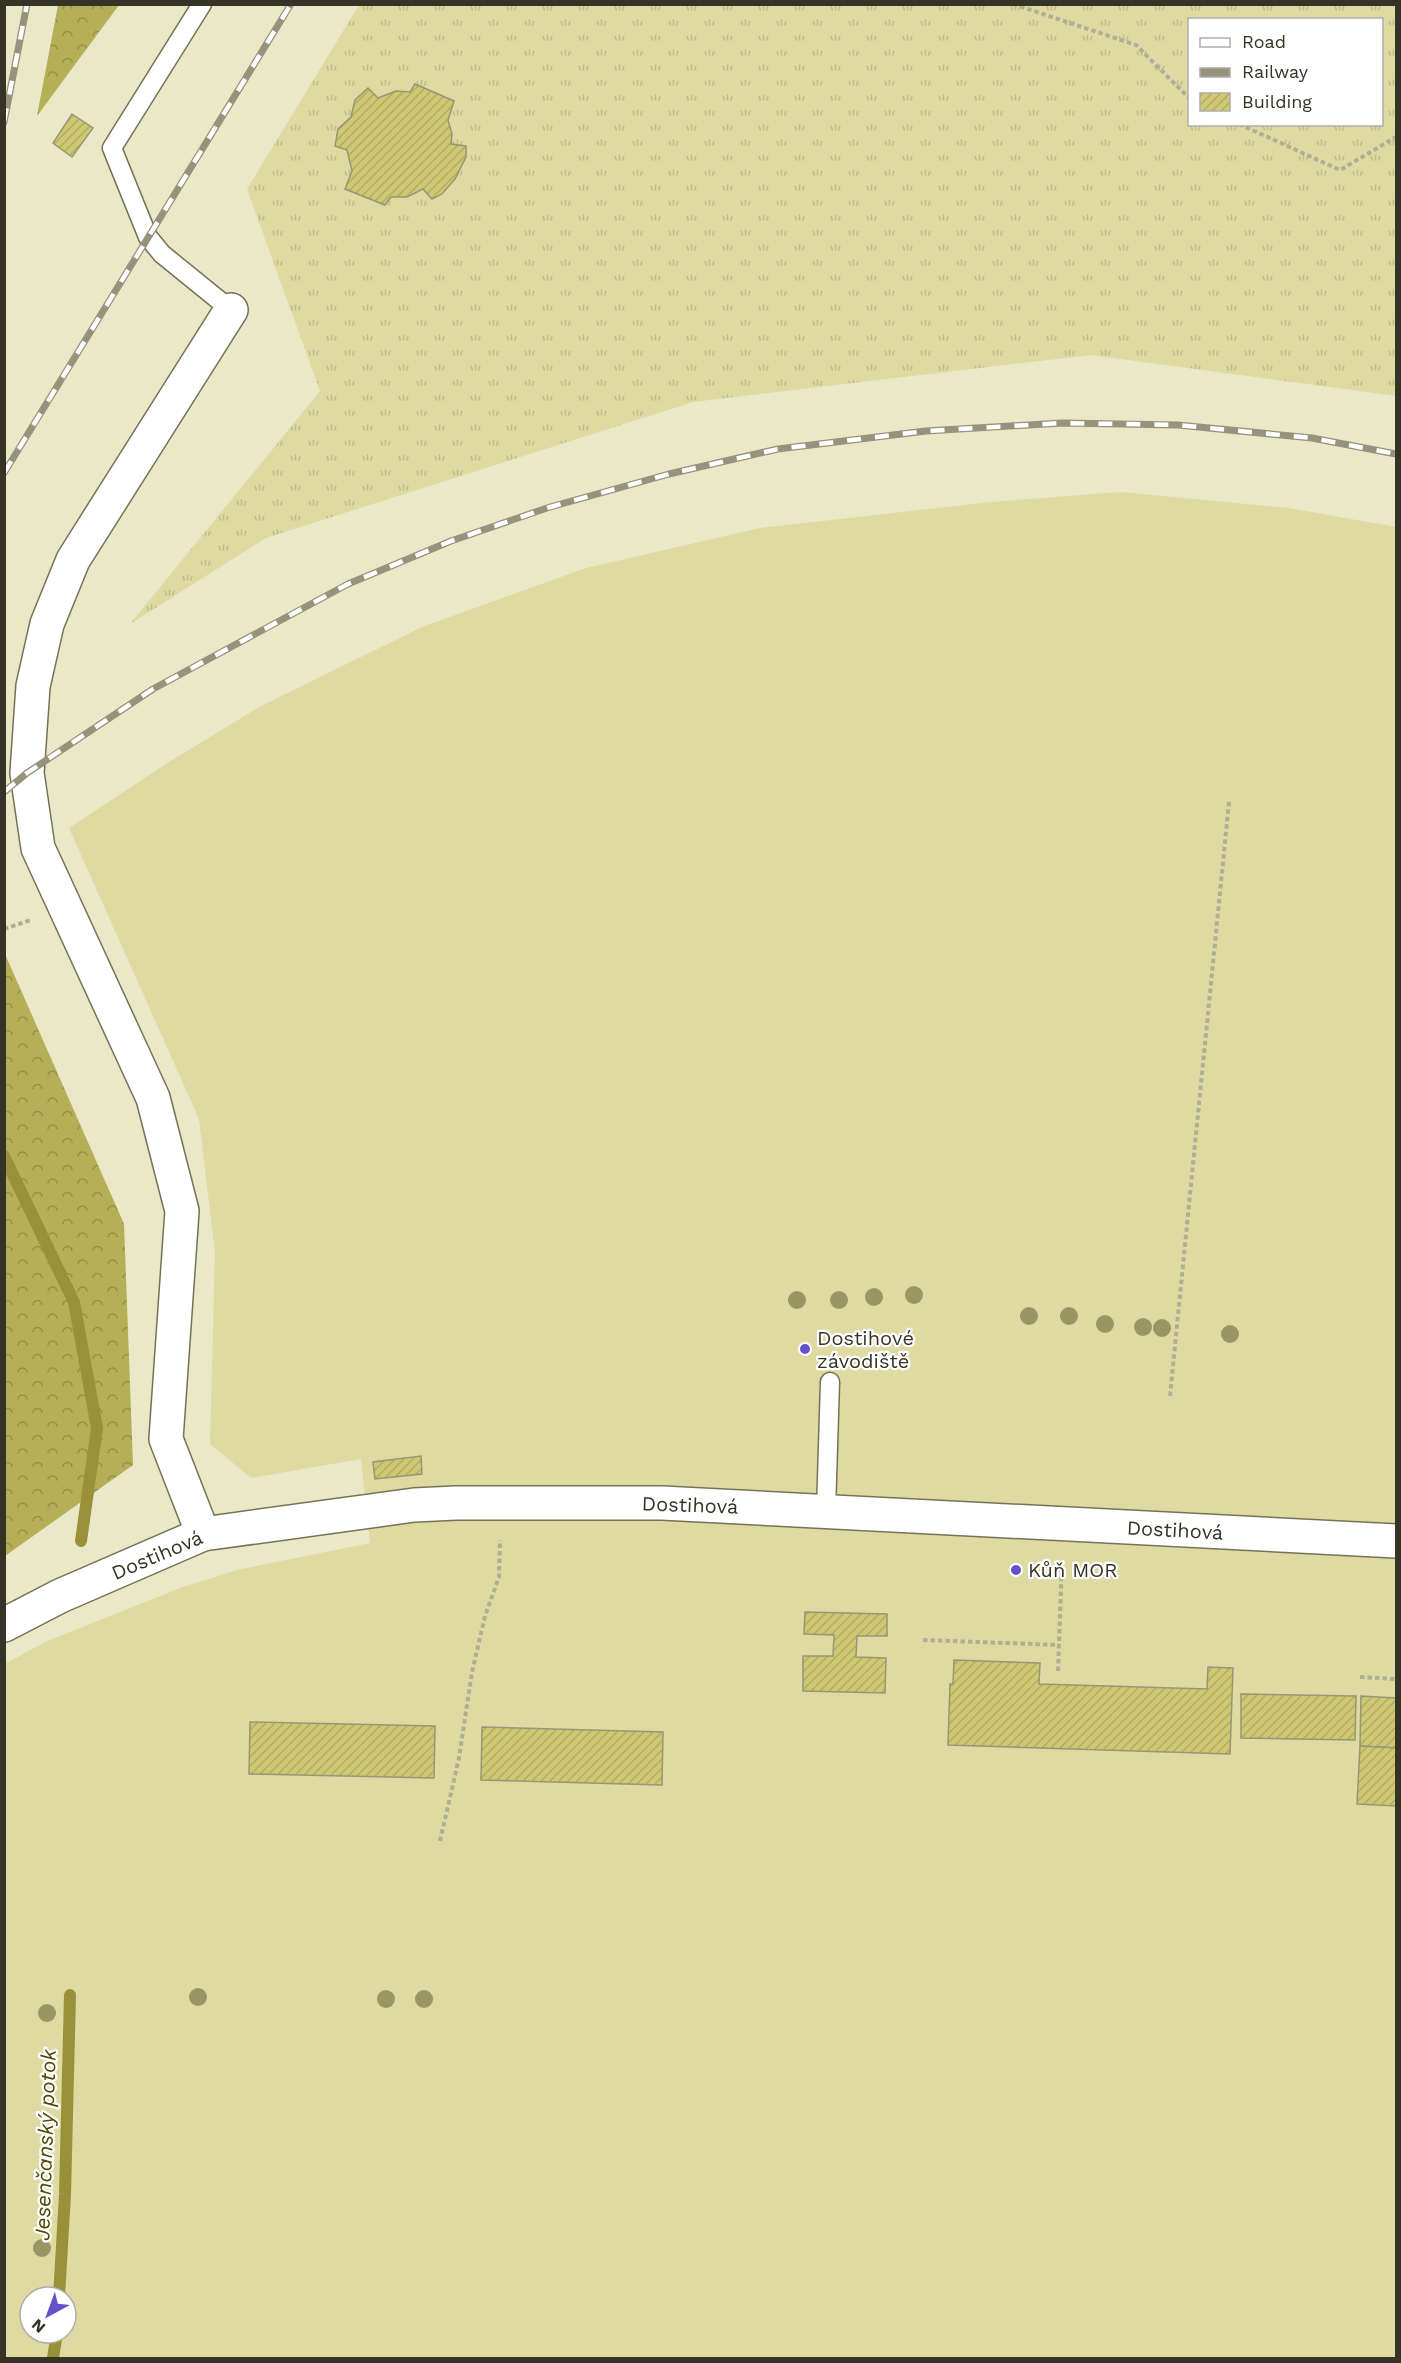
<svg xmlns="http://www.w3.org/2000/svg" width="1401" height="2363" viewBox="0 0 1401 2363" font-family="'Work Sans',sans-serif">
	<defs>
		<pattern id="grass-tufts" width="24" height="20" patternUnits="userSpaceOnUse" patternTransform="scale(1.5)"><rect width="24" height="20" fill="#dedaa2"/><path d="M3 7l-1-3M5 7V3M7 7l1-3M15 17l-1-3M17 17v-4M19 17l1-3" fill="none" stroke="#bfbc8b"/></pattern>
		<pattern id="forest-crowns" width="20" height="18" patternUnits="userSpaceOnUse" patternTransform="scale(1.5)"><rect width="20" height="18" fill="#b5af58"/><path d="M2 6a3 3 0 1 1 6 0M12 15a3 3 0 1 1 6 0" fill="none" stroke="#948f49"/></pattern>
		<pattern id="building-hatch" width="6" height="6" patternUnits="userSpaceOnUse" patternTransform="scale(1.5)"><rect width="6" height="6" fill="#cfc872"/><path d="M-1 1l2-2M0 6l6-6M5 7l2-2" fill="none" stroke="#b2ac63"/></pattern>
	</defs>
	<rect width="100%" height="100%" fill="#eae8c7"/>
	<path fill="url(#grass-tufts)" fill-rule="evenodd" d="M359,5h1037v391l-305,-41 -398,47 -427,136 -136,86 190,-233 -73,-202zM1190,20h192v104h-192z"/>
	<g fill="url(#forest-crowns)">
		<path d="M58,5h61l-82,111z"/>
		<path d="M5,954l119,270 9,241 -128,91z"/>
	</g>
	<path fill="#dedaa2" fill-rule="evenodd" d="M1121,492l168,16 107,19v1831h-1391v-694l40,-22 138,-55 54,-17 133,-27 -9,-84 -110,19 -41,-34 5,-191 -16,-134 -130,-291 100,-66 92,-56 161,-79 164,-59 174,-40 231,-26zM30,2297h36v36h-36z"/>
	<g fill="none" stroke-linecap="round" stroke-linejoin="round">
		<g stroke="#98913a" stroke-width="12">
			<path d="M4,1156l70,146 23,126 -16,113"/>
			<path d="M59,2297l6,-103 5,-199"/>
			<path d="M53,2358l4,-25"/>
		</g>
	</g>
	<g fill="url(#building-hatch)" stroke="#979676" stroke-width="1.5">
		<path d="M415,84l39,17 -6,19 4,14 -1,10 15,2v11l-11,22 -13,15 -10,5 -9,-10 -16,8h-16l-6,8 -40,-16 7,-18 -5,-21 -12,-4 3,-17 13,-12 4,-17 13,-12 10,10 18,-7 14,1z"/>
		<path d="M72,114l21,14 -21,29 -19,-14z"/>
		<path d="M421,1456l1,18 -47,5 -2,-17z"/>
		<path d="M805,1612l82,2v22h-30l-1,21 30,1 -1,35 -82,-2v-35h30l1,-21 -30,-1z"/>
		<path d="M954,1660l86,3 -1,21 168,5 1,-22 25,1 -3,86 -282,-9 2,-61h3z"/>
		<path d="M1241,1694l115,2 -1,44 -114,-2z"/>
		<path d="M1361,1696l35,2v50l-36,-2z"/>
		<path d="M250,1722l185,4 -1,52 -185,-4z"/>
		<path d="M482,1727l181,5 -1,53 -181,-5z"/>
		<path d="M1360,1746l36,2v58l-39,-2z"/>
	</g>
	<g fill="none" stroke-linecap="round" stroke-linejoin="round">
		<defs>
			<g id="service">
				<path d="M202,4l-90,144 36,89 14,17 69,56"/>
				<path d="M826,1511l4,-129"/>
			</g>
			<g id="minor">
				<path d="M203,1534l-37,-95 16,-228 -29,-113 -115,-250 -11,-75 6,-87 14,-62 26,-64 158,-250"/>
				<path d="M4,1625l56,-29 143,-62 211,-29 42,-2h206l734,38"/>
			</g>
		</defs>
		<use href="#service" stroke="#757355" stroke-width="21"/>
		<use href="#minor" stroke="#757355" stroke-width="36"/>
		<g stroke="#b0ae94" stroke-width="4" stroke-dasharray="4.5 3" stroke-linecap="butt">
			<path d="M1013,4l123,41 54,54"/>
			<path d="M1239,124l101,46 56,-33"/>
			<path d="M4,929l27,-9"/>
			<path d="M1170,1396l59,-594"/>
			<path d="M923,1640l136,5"/>
			<path d="M1058,1671l4,-110"/>
			<path d="M1360,1677l36,2"/>
			<path d="M440,1841l19,-83 13,-86 13,-56 14,-39 1,-37"/>
		</g>
		<use href="#service" stroke="#fff" stroke-width="18"/>
		<use href="#minor" stroke="#fff" stroke-width="33"/>
		<defs>
			<g id="rail">
				<path d="M4,122l23,-118"/>
				<path d="M4,473l287,-469"/>
				<path d="M4,792l23,-19 126,-84 195,-105 103,-43 99,-34 119,-33 109,-25 148,-18 136,-8 116,2 134,13 84,16"/>
			</g>
		</defs>
		<use href="#rail" stroke="#95937b" stroke-width="7"/>
		<use href="#rail" stroke="#fff" stroke-width="4.5" stroke-dasharray="14" stroke-linecap="butt"/>
	</g>
	<g fill="#9a9663">
		<circle cx="914" cy="1295" r="9"/>
		<circle cx="874" cy="1297" r="9"/>
		<circle cx="797" cy="1300" r="9"/>
		<circle cx="839" cy="1300" r="9"/>
		<circle cx="1029" cy="1316" r="9"/>
		<circle cx="1069" cy="1316" r="9"/>
		<circle cx="1105" cy="1324" r="9"/>
		<circle cx="1143" cy="1327" r="9"/>
		<circle cx="1162" cy="1328" r="9"/>
		<circle cx="1230" cy="1334" r="9"/>
		<circle cx="198" cy="1997" r="9"/>
		<circle cx="386" cy="1999" r="9"/>
		<circle cx="424" cy="1999" r="9"/>
		<circle cx="47" cy="2013" r="9"/>
		<circle cx="42" cy="2248" r="9"/>
	</g>
	<g fill="#6352cb" stroke="#fff" stroke-width="2">
		<circle cx="805" cy="1349" r="6"/>
		<circle cx="1016" cy="1570" r="6"/>
	</g>
	<g text-anchor="middle" dominant-baseline="central" stroke-width="4.5" stroke-linejoin="round" paint-order="stroke">
		<g font-size="20" fill="#343326" stroke="#fff" text-anchor="start">
			<text x="817" y="1338">Dostihové<tspan x="817" dy="23">závodiště</tspan></text>
			<text x="1028" y="1570">Kůň MOR</text>
		</g>
		<g font-size="20" fill="#343326" stroke="#fff">
			<text transform="translate(690 1505) rotate(2)">Dostihová</text>
			<text transform="translate(1175 1530) rotate(3)">Dostihová</text>
			<text transform="translate(157 1555) rotate(-23)">Dostihová</text>
		</g>
		<g font-size="21" font-style="italic" fill="#4d4700" stroke="#fff">
			<text transform="translate(45 2145) rotate(-88)">Jesenčanský potok</text>
		</g>
	</g>
	<rect width="1401" height="2363" fill="none" stroke="#343326" stroke-width="12"/>
	<rect x="1188" y="18" width="195" height="108" fill="#ffffff" stroke="#aeada8" stroke-width="1.5"/>
	<rect x="1200" y="38" width="30" height="9" fill="#ffffff" stroke="#aeada8" stroke-width="1.5"/>
	<text x="1242" y="48" font-size="18" fill="#343326">Road</text>
	<rect x="1200" y="68" width="30" height="9" fill="#95937b" stroke="#aeada8" stroke-width="1.5"/>
	<text x="1242" y="78" font-size="18" fill="#343326">Railway</text>
	<rect x="1200" y="93" width="30" height="18" fill="url(#building-hatch)" stroke="#aeada8" stroke-width="1.5"/>
	<text x="1242" y="108" font-size="18" fill="#343326">Building</text>
	<g transform="translate(48 2315) rotate(221)"><circle r="28" fill="#ffffff" stroke="#aeada8" stroke-width="1.5"/>
	<path d="M0-4.5L10 22L0 15L-10 22Z" fill="#6352cb"/>
	<text y="-9" font-size="16" font-weight="bold" text-anchor="middle" fill="#343326">N</text>
	</g>
</svg>
